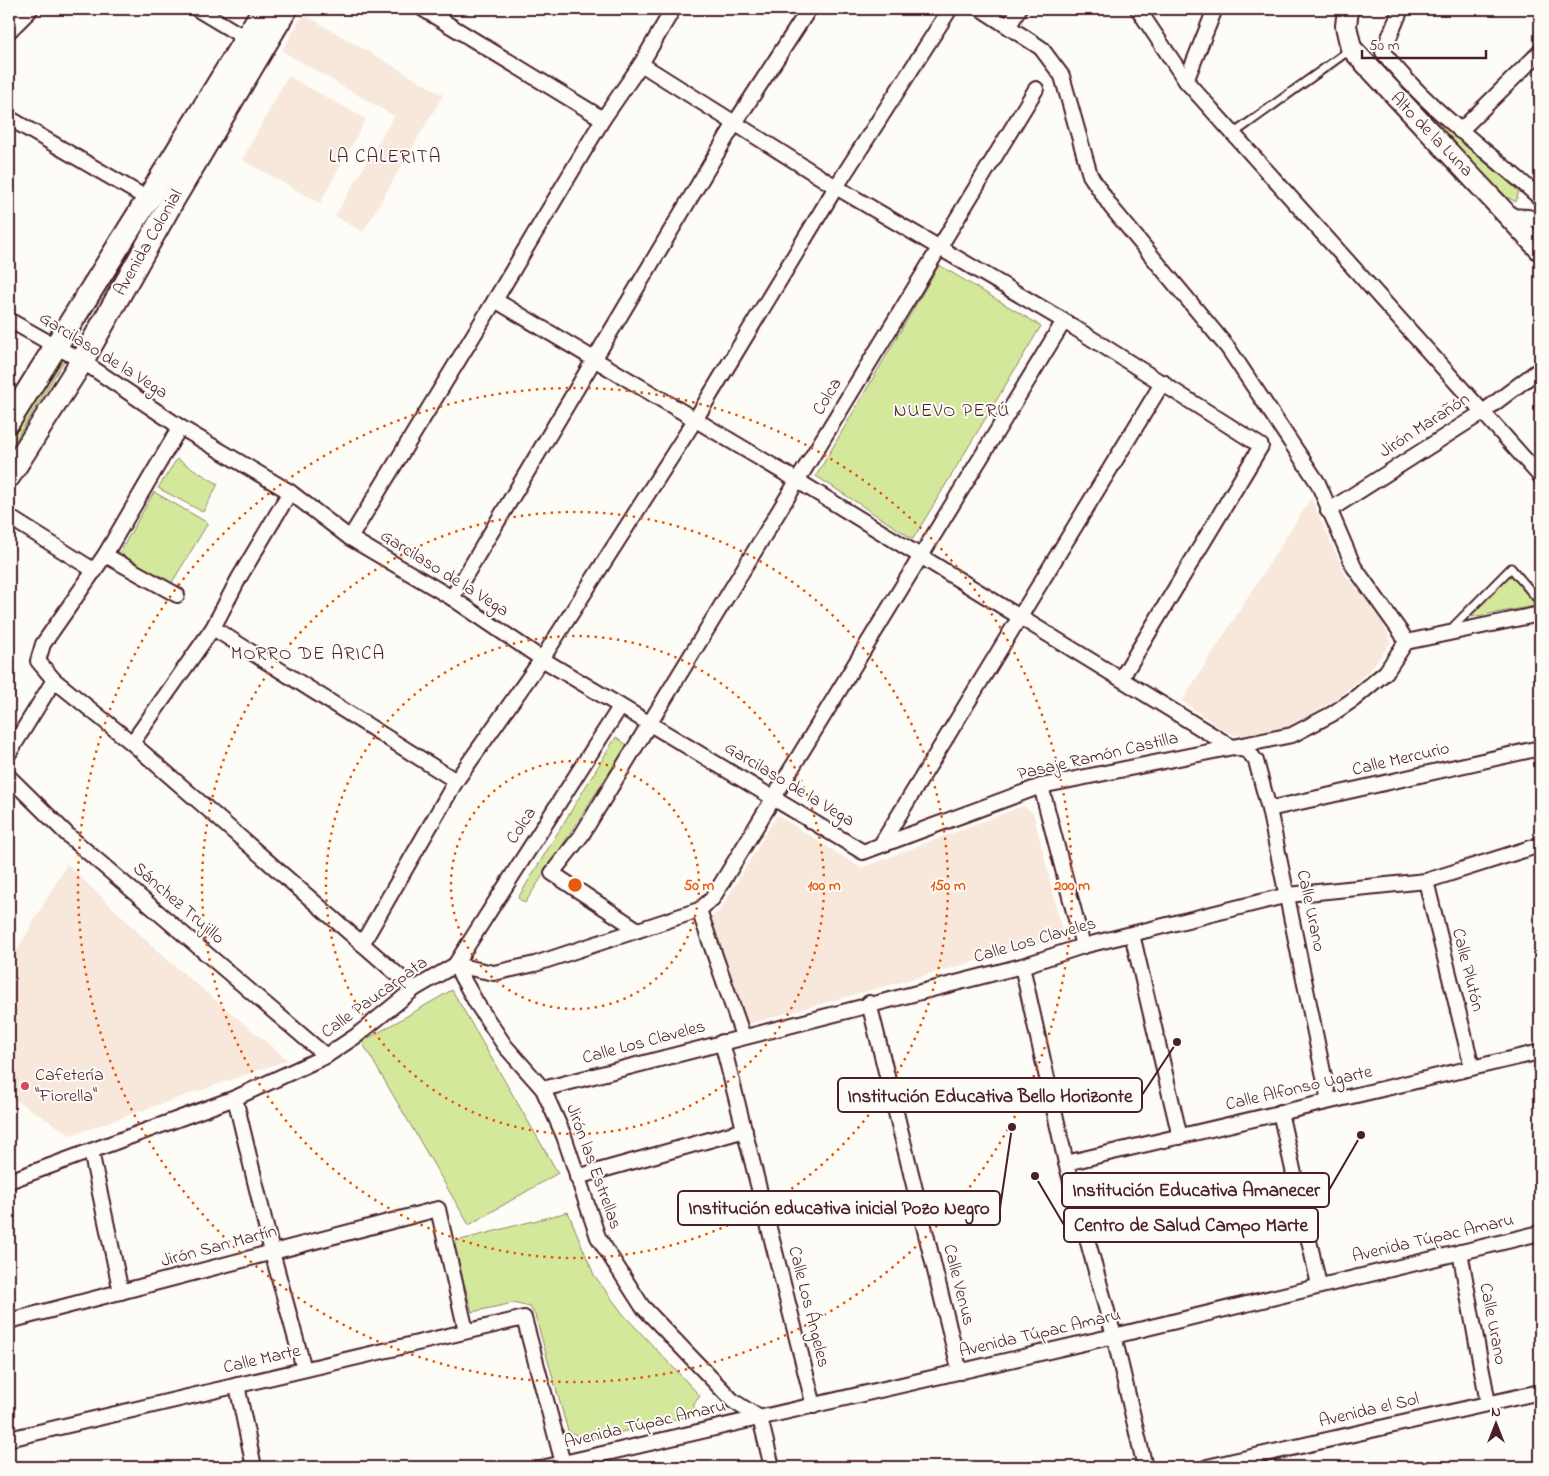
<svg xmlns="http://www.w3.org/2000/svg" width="1549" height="1476" viewBox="0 0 1549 1476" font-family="'Indie Flower',sans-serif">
	<rect width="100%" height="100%" fill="#fdfcf7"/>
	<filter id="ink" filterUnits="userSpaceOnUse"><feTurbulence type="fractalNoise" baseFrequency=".02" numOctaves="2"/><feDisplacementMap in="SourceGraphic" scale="10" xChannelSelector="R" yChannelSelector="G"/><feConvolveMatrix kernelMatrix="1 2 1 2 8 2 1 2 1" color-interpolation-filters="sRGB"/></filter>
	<g filter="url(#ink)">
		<g fill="#f7e8db">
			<path d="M303,14l140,81 -80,137 -28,-16 59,-100 -112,-65z"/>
			<path d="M288,76l78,43 -46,84 -78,-43z"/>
			<path d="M1311,498l35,78 34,38 11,28 -22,29 -34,29 -50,29 -18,5 -32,1 -15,-7 -38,-27z"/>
			<path d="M1023,806l10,6 29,118 -5,9 -316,87 -34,-104 14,-13 56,-94 84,53z"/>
			<path d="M67,864l99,95 122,101 -217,75 -62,-39v-132z"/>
		</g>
		<g fill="#d4e89c" stroke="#8f8464">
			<path d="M1393,71l127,115 -4,16 -9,-5 -119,-121z"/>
			<path d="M153,205l4,2 -80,130 -3,-3z"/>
			<path d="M939,265l102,61 -128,213 -97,-63z"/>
			<path d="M59,359l5,2 -55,90v-10z"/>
			<path d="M177,459l41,25 -15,28 -45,-24z"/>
			<path d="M154,492l54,31 -43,71 -53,-28z"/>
			<path d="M1508,576h5l23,26 -1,4 -64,11 -2,-3z"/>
			<path d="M616,737l11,8 -102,158 -7,-5z"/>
			<path d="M452,990l106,183 -89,52 -107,-183z"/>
			<path d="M568,1212l26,63 29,39 77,82 -6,8v11l-107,25 -19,-9 -33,-116 -5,-8 -17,-4 -41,9 -19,-70z"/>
		</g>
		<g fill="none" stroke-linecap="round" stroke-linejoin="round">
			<defs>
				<g id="lane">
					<path d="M1233,134l118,-85"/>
					<path d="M1450,630l61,-62 29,34"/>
				</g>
				<g id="street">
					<path d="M197,9l55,33"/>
					<path d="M423,9l180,110"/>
					<path d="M1138,9l48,72 354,395"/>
					<path d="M1401,9l-18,43c44,57 104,98 157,146"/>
					<path d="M1009,26l10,-17"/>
					<path d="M641,64l195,123 228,134 197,125 -140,233"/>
					<path d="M1186,81l29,-72"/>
					<path d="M9,118l139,81 6,-1"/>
					<path d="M1460,131l80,-79"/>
					<path d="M1509,216l19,1 12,4"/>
					<path d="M495,300l303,181 432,265 18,5 8,10 13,48 60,292"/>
					<path d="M9,320l73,41 98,66 110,65 60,46 102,60 90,61 321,193 178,-66 251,-51 40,-21 22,-15 32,-27 20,-30 -4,-8 -48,-67 -36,-84 -90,-135 -117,-141 -21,-32 -28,-99 -21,-28 -60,-39"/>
					<path d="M180,427l-75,128 -62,89 -5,17 16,19 78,63 282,246"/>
					<path d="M1328,511l155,-99 57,-43"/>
					<path d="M9,517l86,54"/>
					<path d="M350,538l145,-238 108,-181 38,-55 32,-55"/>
					<path d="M105,555l72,40"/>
					<path d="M452,598l283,-475 74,-114"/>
					<path d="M213,628l243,153"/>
					<path d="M1406,642l134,-28"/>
					<path d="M620,707l-165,258 22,39 28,42 38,43 21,47 34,101 44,69 91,95 27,17 12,49"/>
					<path d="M132,743l81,-115 26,-50 51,-86"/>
					<path d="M9,753l45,-73"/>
					<path d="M9,777l61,60 256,219"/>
					<path d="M1041,786l42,160"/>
					<path d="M1269,809l271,-61"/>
					<path d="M882,843l281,-461"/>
					<path d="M1426,881l46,186"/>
					<path d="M699,910l44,126"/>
					<path d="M638,930l-86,-57 29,-37 455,-747"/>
					<path d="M1132,934l48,203"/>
					<path d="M362,944l94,-163 86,-122 153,-239 141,-233 114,-178"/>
					<path d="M1022,966l44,197 48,173 31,131"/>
					<path d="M869,1003l91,369"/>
					<path d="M722,1042l92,364"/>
					<path d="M543,1089l479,-123 61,-20 205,-51 138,-14 114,-36"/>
					<path d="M235,1098l37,154 32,117"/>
					<path d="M1280,1112l39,173"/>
					<path d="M91,1151l30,141"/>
					<path d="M1066,1163l474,-111"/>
					<path d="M577,1177l168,-47"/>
					<path d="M9,1181l226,-83 91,-42 30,-20 58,-47 41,-24 39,8 41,-9 164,-54 13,-11 352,-578"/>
					<path d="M1460,1252l28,151"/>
					<path d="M9,1321l429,-112 28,122"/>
					<path d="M237,1385l17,82"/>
					<path d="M9,1439l515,-121 40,149"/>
					<path d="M546,1467l568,-131 426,-103"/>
					<path d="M1207,1467l333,-75"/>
				</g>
				<g id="secondary">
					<path d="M1348,9l-2,17 5,22 189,202"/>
					<path d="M9,27l18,-18"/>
				</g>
				<g id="primary">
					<path d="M9,421l139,-222 116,-190"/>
					<path d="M9,476l73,-115 92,-163 112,-189"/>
				</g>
			</defs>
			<use href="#lane" stroke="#4a1f2b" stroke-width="11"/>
			<use href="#street" stroke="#4a1f2b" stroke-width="18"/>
			<use href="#secondary" stroke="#4a1f2b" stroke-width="24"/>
			<use href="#primary" stroke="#4a1f2b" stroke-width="26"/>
			<use href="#lane" stroke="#fdfcf7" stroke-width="7"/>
			<use href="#street" stroke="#fdfcf7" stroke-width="14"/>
			<use href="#secondary" stroke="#fdfcf7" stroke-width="20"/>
			<use href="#primary" stroke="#fdfcf7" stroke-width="22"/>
		</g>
	</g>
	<g fill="none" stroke="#e8590c" stroke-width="2.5" stroke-dasharray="2.5 5">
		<circle cx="575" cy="885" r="124"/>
		<circle cx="575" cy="885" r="249"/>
		<circle cx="575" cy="885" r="373"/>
		<circle cx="575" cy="885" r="497"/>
	</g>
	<circle fill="#d1495b" stroke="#fdfcf7" stroke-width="2" cx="25" cy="1086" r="5"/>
	<g text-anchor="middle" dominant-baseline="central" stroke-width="4" stroke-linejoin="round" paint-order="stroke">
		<g font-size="18" fill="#4a1f2b" stroke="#fdfcf7">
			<text transform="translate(1431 135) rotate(46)">Alto de la Luna</text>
			<text transform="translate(149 243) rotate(-60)">Avenida Colonial</text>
			<text transform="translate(103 356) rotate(32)">Garcilaso de la Vega</text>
			<text transform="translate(828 397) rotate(-59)">Colca</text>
			<text transform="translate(1425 426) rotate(-33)">Jirón Marañón</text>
			<text transform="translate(444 574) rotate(32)">Garcilaso de la Vega</text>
			<text transform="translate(1098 757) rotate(-13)">Pasaje Ramón Castilla</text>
			<text transform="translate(1401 760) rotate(-13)">Calle Mercurio</text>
			<text transform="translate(789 785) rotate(31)">Garcilaso de la Vega</text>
			<text transform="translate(522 826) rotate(-57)">Colca</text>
			<text transform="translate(178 904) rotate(41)">Sánchez Trujillo</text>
			<text transform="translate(1310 911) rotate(78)">Calle Urano</text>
			<text transform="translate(1035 941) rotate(-16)">Calle Los Claveles</text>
			<text transform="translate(1467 970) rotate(76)">Calle Plutón</text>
			<text transform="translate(375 998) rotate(-36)">Calle Paucarpata</text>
			<text transform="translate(644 1043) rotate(-15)">Calle Los Claveles</text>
			<text transform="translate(1299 1089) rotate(-13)">Calle Alfonso Ugarte</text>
			<text transform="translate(593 1167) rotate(70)">Jirón las Estrellas</text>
			<text transform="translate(1433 1239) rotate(-13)">Avenida Túpac Amaru</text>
			<text transform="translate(219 1247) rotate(-15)">Jirón San Martín</text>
			<text transform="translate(958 1285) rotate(76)">Calle Venus</text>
			<text transform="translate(808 1307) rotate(76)">Calle Los Ángeles</text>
			<text transform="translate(1492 1324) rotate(79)">Calle Urano</text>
			<text transform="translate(1040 1334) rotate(-13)">Avenida Túpac Amaru</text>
			<text transform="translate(262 1360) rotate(-13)">Calle Marte</text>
			<text transform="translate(1369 1411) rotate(-13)">Avenida el Sol</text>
			<text transform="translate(645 1425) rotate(-13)">Avenida Túpac Amaru</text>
		</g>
		<g font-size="18" fill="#4a1f2b" stroke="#fdfcf7" text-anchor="start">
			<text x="35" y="1076">Cafetería<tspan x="35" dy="21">"Fiorella"</tspan></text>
		</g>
		<g font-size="19" letter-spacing="1" fill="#4a1f2b" stroke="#fdfcf7">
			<text x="385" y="157">LA CALERITA</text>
			<text x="952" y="411">NUEVO PERÚ</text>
			<text x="308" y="654">MORRO DE ARICA</text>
		</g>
	</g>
	<circle cx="575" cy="885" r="8" fill="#e8590c" stroke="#fdfcf7" stroke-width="2.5"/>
	<g font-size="15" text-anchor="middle" font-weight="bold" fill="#e8590c" stroke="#fdfcf7" stroke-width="4" stroke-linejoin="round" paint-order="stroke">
		<text x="699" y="890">50 m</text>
		<text x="824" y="890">100 m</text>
		<text x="948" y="890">150 m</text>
		<text x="1072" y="890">200 m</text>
	</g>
	<path fill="none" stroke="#4a1f2b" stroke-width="2" d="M1177 1042L1142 1095M1361 1135L1329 1190M1012 1127L1000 1208M1035 1176L1064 1225"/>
	<g fill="#4a1f2b" stroke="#fdfcf7" stroke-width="2">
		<circle cx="1177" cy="1042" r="5"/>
		<circle cx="1361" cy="1135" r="5"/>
		<circle cx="1012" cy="1127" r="5"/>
		<circle cx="1035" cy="1176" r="5"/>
	</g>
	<g fill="#fdfcf7" stroke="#4a1f2b" stroke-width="2">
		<rect x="838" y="1078" width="304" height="34" rx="5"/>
		<rect x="1062" y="1173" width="267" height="34" rx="5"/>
		<rect x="678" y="1191" width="322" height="34" rx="5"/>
		<rect x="1064" y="1208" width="254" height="34" rx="5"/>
	</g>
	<g font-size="19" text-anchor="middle" font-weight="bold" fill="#4a1f2b">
		<text x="990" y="1102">Institución Educativa Bello Horizonte</text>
		<text x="1196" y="1196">Institución Educativa Amanecer</text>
		<text x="839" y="1214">Institución educativa inicial Pozo Negro</text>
		<text x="1191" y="1231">Centro de Salud Campo Marte</text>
	</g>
	<rect width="1549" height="1476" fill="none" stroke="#fdfcf7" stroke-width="30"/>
	<rect x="15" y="15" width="1519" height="1446" fill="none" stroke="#4a1f2b" stroke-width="2" filter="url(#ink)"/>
	<g transform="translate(1496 1424)" stroke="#fdfcf7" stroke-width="4" paint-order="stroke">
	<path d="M0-4L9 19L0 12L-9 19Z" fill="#4a1f2b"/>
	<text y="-8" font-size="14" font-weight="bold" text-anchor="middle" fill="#4a1f2b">N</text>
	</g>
	<path d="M1362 50v8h124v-8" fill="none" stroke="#4a1f2b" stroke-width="2.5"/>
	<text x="1369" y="50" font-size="15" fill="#4a1f2b" stroke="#fdfcf7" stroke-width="4" paint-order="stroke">50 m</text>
</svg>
